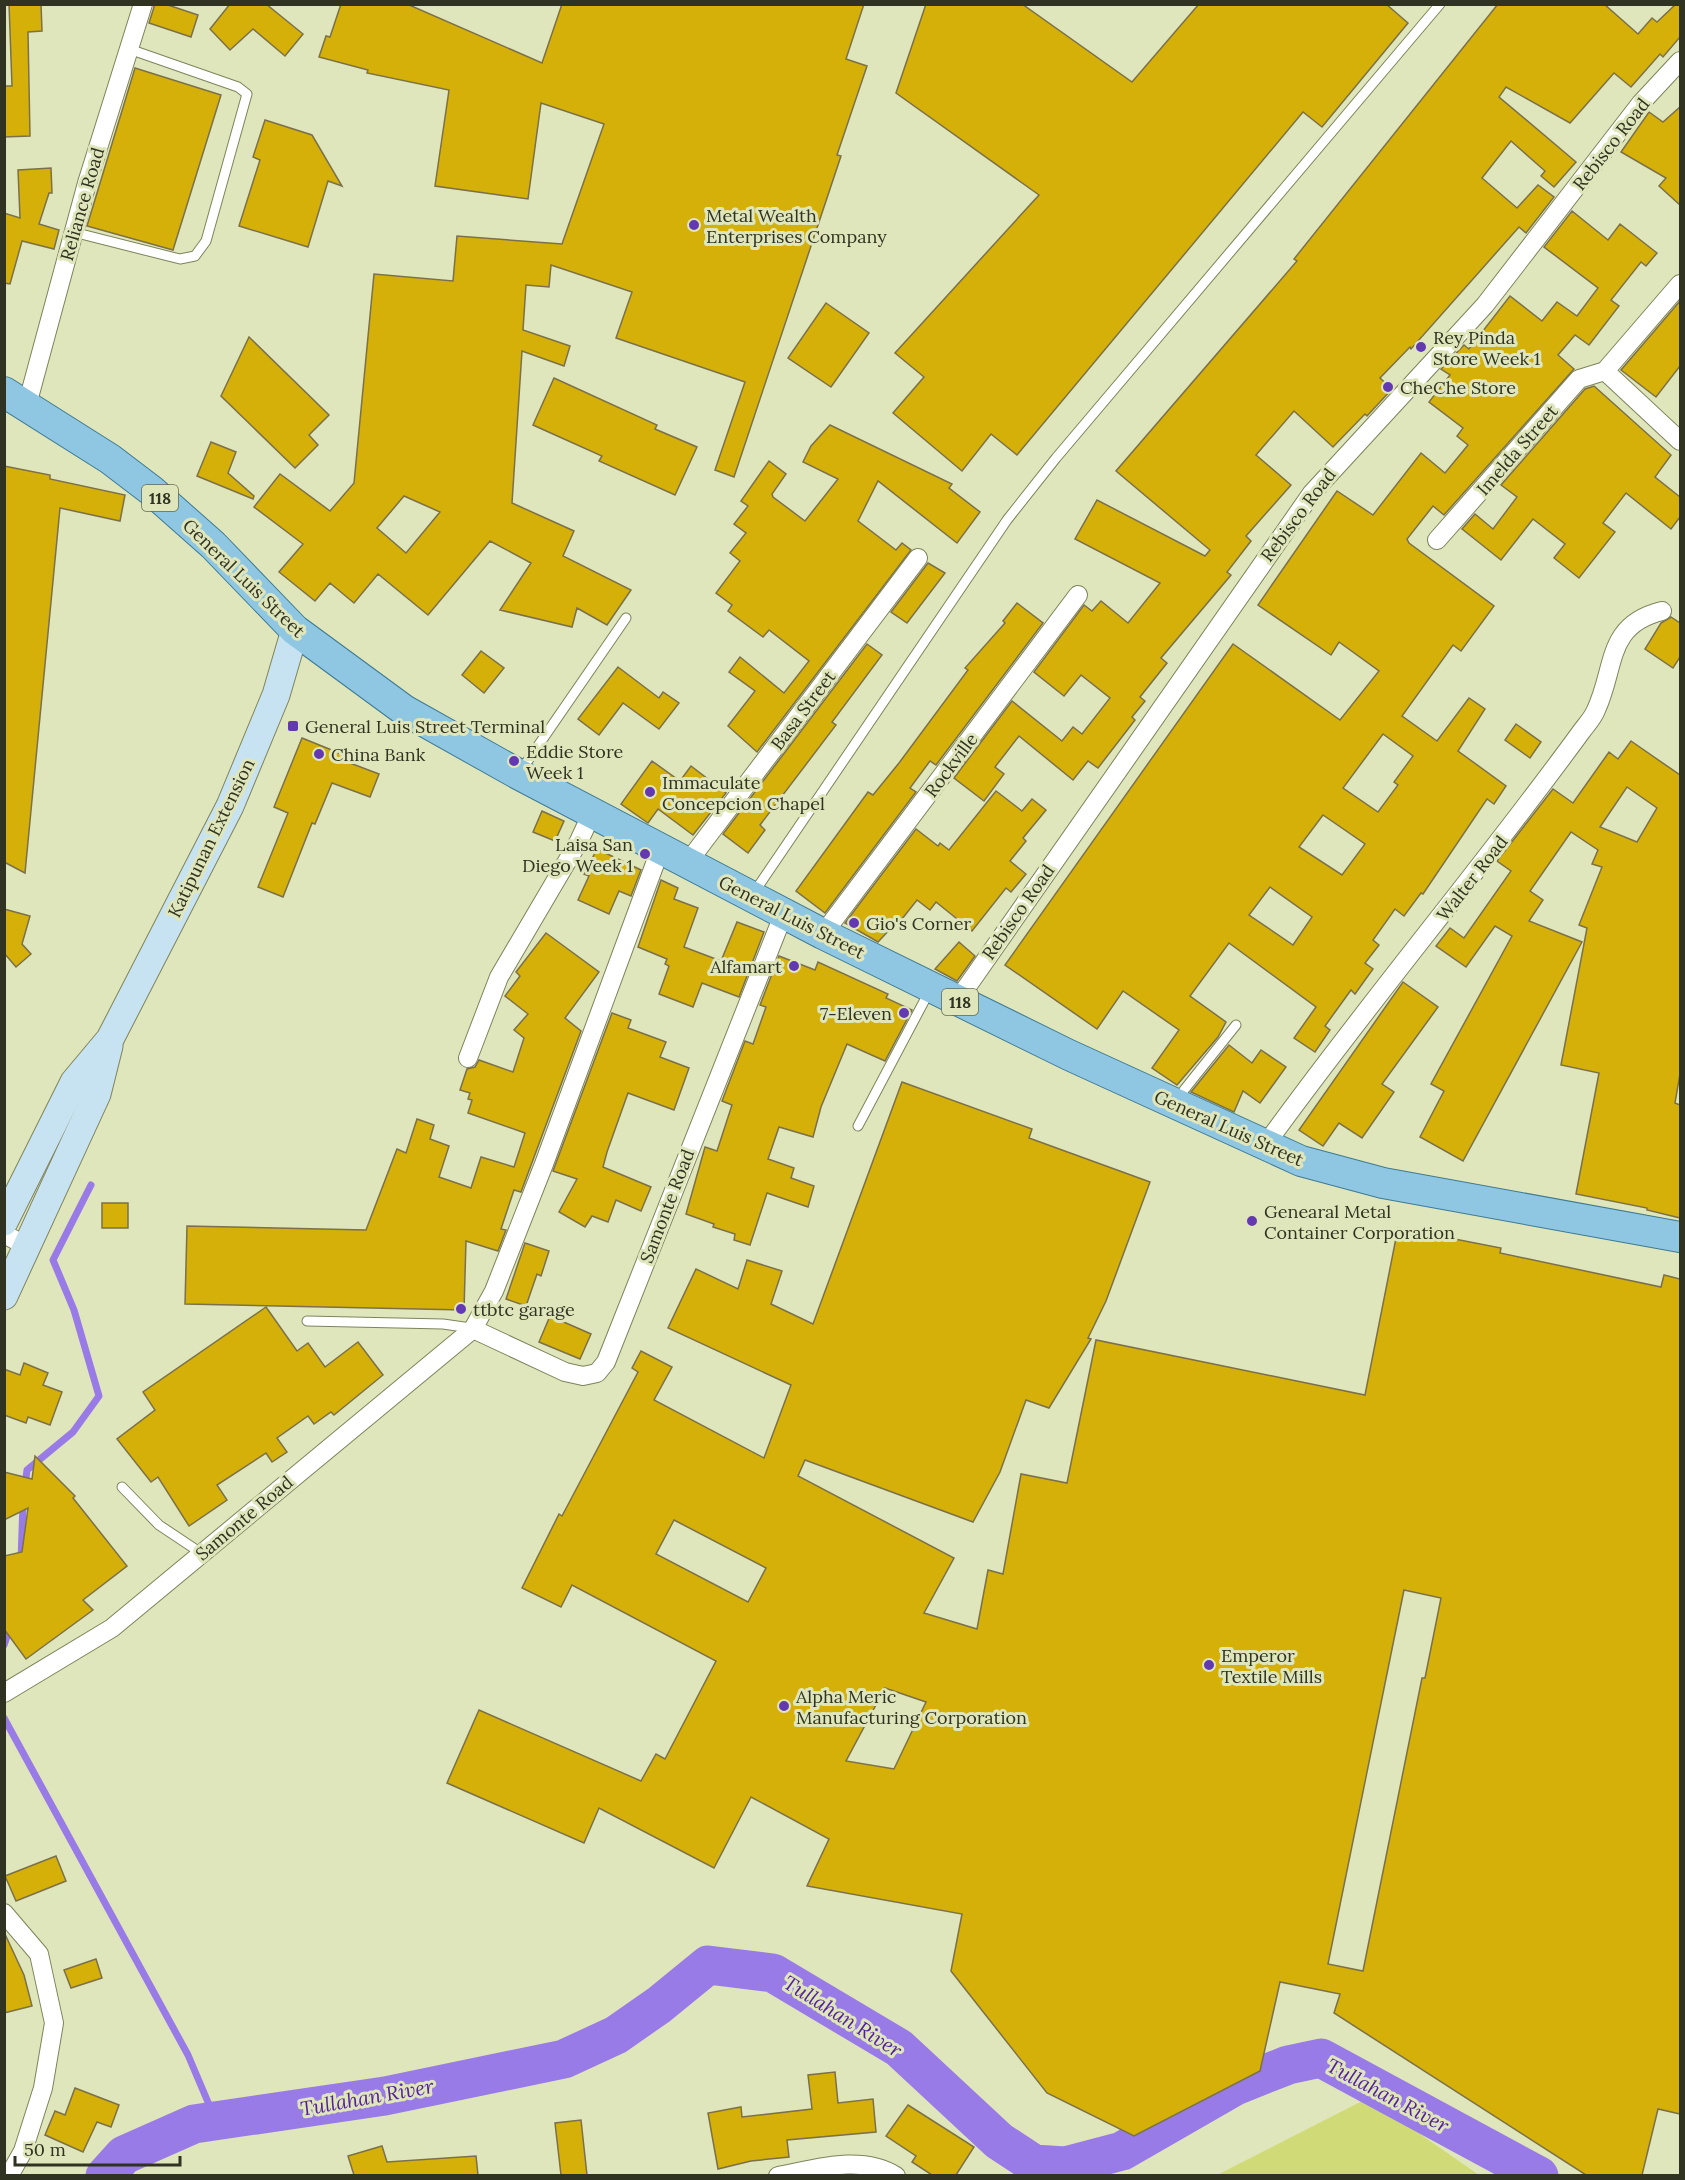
<svg xmlns="http://www.w3.org/2000/svg" width="1685" height="2180" viewBox="0 0 1685 2180" font-family="Lora,serif">
	<rect width="100%" height="100%" fill="#e0e6bb"/>
	<path fill="#d0db77" d="M1368,2098l111,77h-262z"/>
	<g fill="none" stroke-linecap="round" stroke-linejoin="round">
		<g stroke="#987be6" stroke-width="7">
			<path d="M25,1486l2,-16 46,-38 26,-36 -25,-86 -21,-50 38,-75"/>
			<path d="M21,1561l2,-58"/>
			<path d="M4,1645l6,-17"/>
			<path d="M4,1718l184,337 28,66"/>
		</g>
		<path stroke="#987be6" stroke-width="39" d="M105,2176l19,-21 70,-31 191,-28 179,-37 52,-24 43,-30 49,-40 65,8 126,75 100,93 35,23 31,2 57,-15 113,-65 53,-21 33,-7 218,118"/>
	</g>
	<g fill="#d4b009" stroke="#7b7049" stroke-width="1.5" fill-rule="evenodd">
		<path d="M9,4h32l1,27 -14,1 2,104 -26,1v-51h8z"/>
		<path d="M155,4h10l33,11 -7,22 -42,-14z"/>
		<path d="M230,4h36l37,30 -18,22 -32,-27 -23,21 -20,-21z"/>
		<path d="M341,4h66l135,59 20,-59h302l-18,55 21,7 -30,89 4,1 -107,321 -19,-7 30,-88 -129,-44 16,-46 -81,-27 -2,22 -23,-2 -3,45 47,16 -6,20 -42,-15 -10,152 62,28 -11,25 68,34 -24,35 -30,-17 -5,19 -72,-17 31,-47 -41,-22 -62,74 -50,-41 -24,29 -24,-20 -15,18 -36,-29 24,-28 -49,-37 26,-33 50,37 24,-28 20,-209 79,7 4,-45 105,8 42,-120 -63,-21 -13,96 -93,-13 14,-96 -82,-17 1,-3 -49,-13 7,-21 4,1zM404,496l36,16 -34,41 -29,-25z"/>
		<path d="M926,4h96l110,78 67,-78h187l22,19 -86,104 -19,-15 -286,343 -26,-21 -29,37 -69,-58 31,-36 -29,-24 144,-158 -143,-102z"/>
		<path d="M1498,4h106l34,30 14,-16 5,4 19,-18h4v33l-17,20 -3,-3 -29,33 -17,-14 -44,50 -64,-36 -7,10 77,65 -22,25 -13,-11 4,-5 -34,-30 -29,37 35,30 21,-23 16,12 -28,36 -7,-6 -108,122 -1,-2 -30,31 12,11 -25,27 -2,-2 -32,33 -39,-36 -38,44 35,30 -45,51 5,5 -24,31 4,3 -70,83 6,5 -27,34 5,4 -13,16 3,3 -37,48 -10,-7 -15,19 -54,-44 -24,31 9,7 -20,27 -30,-23 58,-77 50,40 11,-14 9,7 28,-36 -29,-23 -17,21 -30,-24 50,-67 8,6 9,-10 27,22 32,-40 -85,-44 22,-39 108,56 5,-6 -94,-79 181,-210 -3,-2z"/>
		<path d="M135,68l86,27 -48,155 -86,-24z"/>
		<path d="M1680,107v98l-21,-19 7,-8 -45,-26 28,-40 14,10z"/>
		<path d="M265,120l47,15 30,51 -14,-5 -20,66 -69,-21 21,-66 -7,-3z"/>
		<path d="M51,168l1,25h-3l-10,31 20,6 -5,19 -32,-8 -12,43 -6,-1v-70l16,5 -2,-48z"/>
		<path d="M1572,211l36,29 12,-16 37,29 -11,13 -5,-4 -30,38 8,6 -30,39 -14,-10 -17,20 16,14 -130,146 -11,-9 -26,33 2,4 85,63 -33,45 -8,-6 -51,71 35,25 32,-43 16,11 -27,42 48,35 -12,18 -7,-5 -64,95 -2,-1 -17,23 -9,-7 -22,31 6,5 -14,18 8,6 -18,25 -4,-4 -26,36 5,4 -15,22 -21,-14 22,-31 -87,-64 -39,53 36,26 -8,15 -41,48 -25,-17 27,-38 -56,-39 -26,38 -92,-64 228,-321 107,76 39,-49 -40,-29 -8,13 -73,-50 79,-114 36,24 48,-62 24,20 23,-28 -11,-9 6,-8 -34,-26 21,-27 -9,-6 23,-24 5,4 41,-53 32,25 15,-19 20,14 21,-28 -54,-41zM1383,734l30,22 -19,26 4,3 -20,27 -35,-24zM1323,815l42,29 -23,31 -43,-28zM1270,887l42,30 -19,28 -44,-30z"/>
		<path d="M1680,301v65l-24,31 -35,-27z"/>
		<path d="M826,303l43,30 -38,54 -43,-29z"/>
		<path d="M249,337l80,78 -20,20 9,10 -23,23 -74,-72z"/>
		<path d="M554,378l103,47 -2,4 42,18 -22,48 -76,-34 3,-5 -69,-31z"/>
		<path d="M1594,386l77,69 -16,22 25,20v20l-9,12 -45,-36 -23,30 12,9 -36,46 -25,-20 11,-14 -32,-25 -32,41 -39,-31 13,-15 18,15 24,-32 -16,-12 84,-96z"/>
		<path d="M830,425l122,59 -3,4 31,24 -23,31 -79,-62 -20,40 38,29 6,-7 9,7 -154,202 -29,-26 27,-35 -26,-19 11,-15 44,36 25,-32 -40,-31 -6,7 -35,-26 4,-6 -16,-12 24,-32 -10,-8 16,-20 -12,-9 14,-18 -7,-5 28,-40 17,13 -14,20 1,3 32,24 33,-42 -35,-17 8,-16z"/>
		<path d="M211,442l25,10 -8,21 26,23 -1,3 -56,-23z"/>
		<path d="M4,466l46,9v4l75,16 -5,26 -60,-13 -35,365 -21,-11z"/>
		<path d="M928,563l17,10 -38,50 -16,-11z"/>
		<path d="M1017,603l26,20 -107,142 -6,-4 -20,27 6,4 -91,121 -29,-22 72,-99 5,3 26,-32 69,-93 -3,-2 40,-45 -2,-2z"/>
		<path d="M1671,617l9,6v34l-7,11 -28,-19 16,-26z"/>
		<path d="M867,644l15,11 -50,67 4,3 -76,100 5,5 -17,23 -25,-19z"/>
		<path d="M481,651l23,17 -20,25 -22,-18z"/>
		<path d="M618,667l41,31 4,-6 16,11 -20,26 -36,-26 -24,32 -21,-16z"/>
		<path d="M1516,724l25,18 -11,16 -25,-18z"/>
		<path d="M302,738l42,17 -2,5 37,14 -9,23 -38,-14 -17,41 -3,-1 -29,74 -25,-10 30,-74 -14,-6z"/>
		<path d="M1631,741l49,34v299l-5,29 5,2v113l-33,-8v-2l-71,-14 23,-121 -38,-8 26,-137 -8,-3 23,-58 -10,-3 6,-14 -27,-18 -41,59 13,9 -14,21 53,21 -119,219 -43,-24 24,-46 -13,-7 81,-148 -17,-10 -29,41 -30,-21 14,-18 14,10 47,-67 -14,-10 56,-72 20,14 36,-51 9,7zM1627,787l30,21 -20,34 -37,-15z"/>
		<path d="M652,761l28,20 11,-15 35,27 -33,42 -35,-26 -10,14 -27,-19z"/>
		<path d="M996,791l26,20 10,-12 14,11 -23,28 3,3 -16,20 16,13 -15,18 -5,-4 -34,43 -36,-29 -6,8 -13,-10 -23,29 -2,-2 -14,15 -33,-19 71,-94 22,17 2,-3 9,7z"/>
		<path d="M542,811l22,10 -9,20 -22,-9z"/>
		<path d="M597,849l44,21 -10,26 -12,-5 -10,23 -31,-14 11,-24 -5,-2z"/>
		<path d="M661,880l17,8 -4,11 24,9 -14,39 37,14 16,-39 27,10 -25,65 -37,-14 -9,24 -34,-13 10,-28 -4,-2 2,-5 -29,-12z"/>
		<path d="M4,909l26,7 -8,28 9,10 -15,13 -12,-14z"/>
		<path d="M546,933l53,39 -34,46 16,13 -60,161 -7,-2 -13,39 5,1 -8,21 -32,-10 -2,69 -279,-6 2,-78 179,4 31,-81 9,4 11,-34 17,6 -4,14 19,7 -10,31 32,11 10,-31 33,10 11,-34 -57,-20 4,-13 -4,-1 2,-6 -10,-3 7,-21 8,-2 4,-7 34,12 11,-34 -10,-8 14,-16 -23,-18 15,-20 -4,-4z"/>
		<path d="M959,942l16,14 -18,25 -22,-12z"/>
		<path d="M779,956l36,14 3,-8 70,32 -2,4 26,12 -27,51 -38,-17 -26,63 -8,30 -34,-10 -11,32 26,9 -3,10 23,8 -6,21 -41,-14 -17,52 -16,-5 1,-6 -22,-7 1,-3 -28,-10 19,-67 12,4 15,-46 -10,-4 23,-60 8,3 13,-37 -6,-2z"/>
		<path d="M1403,982l35,25 -56,77 12,8 -32,46 -23,-15 -16,23 -24,-16z"/>
		<path d="M612,1013l19,7 -3,8 38,14 -6,15 29,11 -15,42 -46,-17 -21,59 -4,15 48,20 -10,24 -25,-11 -8,22 -16,-6 -7,11 -26,-15 18,-33 -24,-8z"/>
		<path d="M1229,1045l23,18 9,-13 25,17 -26,36 -17,-12 -9,21 -43,-20z"/>
		<path d="M902,1082l130,47 -3,9 121,44 -44,119 -18,37 3,1 -42,69 -23,-8 -26,72 -27,50 -168,-62 -7,16 156,82 -30,55 53,16 11,-59 15,4 18,-100 46,9 29,-143 269,55 33,-167 103,20 -1,5 161,34 3,-12 16,4v835l-22,-5 -16,66h-56l-252,-162 6,-19 -60,-12 -20,89 -126,65 -87,-43 -96,-122 11,-57 -155,-28 22,-47 -78,-42 -37,71 -115,-60 -15,35 -137,-60 32,-73 162,71 15,-27 9,5 51,-98 -144,-76 -11,22 -39,-19 37,-74 3,2 76,-144 -6,-4 9,-17 31,16 -18,33 110,58 27,-73 -123,-57 28,-59 42,20 9,-29 35,11 -11,33 42,20zM674,1520l92,48 -18,34 -92,-48zM1404,1590l37,8 -16,80h-3l-59,293 -35,-7zM885,1688l41,14 -32,67 -48,-8z"/>
		<rect x="102" y="1203" width="26" height="25"/>
		<path d="M525,1243l24,8 -8,25 -4,-2 -11,32 -20,-7z"/>
		<path d="M266,1307l31,44 11,-8 17,24 33,-25 25,33 -49,40 -3,-3 -17,12 -6,-8 -31,22 10,14 -15,10 -6,-9 -49,32 10,15 -38,26 -31,-49 -7,5 -34,-43 38,-29 -12,-18z"/>
		<path d="M550,1316l41,18 -11,25 -41,-17z"/>
		<path d="M24,1363l24,10 -5,12 19,7 -12,33 -22,-8 -2,6 -22,-8v-46l16,6z"/>
		<path d="M35,1456l40,40 -2,2 54,68 -44,34 10,10 -67,49 -22,-30v-73l18,-4 6,-44 -24,12v-48l28,7z"/>
		<path d="M56,1856l10,25 -50,20 -11,-25z"/>
		<path d="M4,1932l20,43 8,31 -28,7z"/>
		<path d="M96,1959l6,19 -31,10 -7,-18z"/>
		<path d="M835,2072l3,31 35,-4 3,33 -89,8 2,17 -38,4 -33,8 -10,-56 33,-6 1,10 70,-8 -4,-34z"/>
		<path d="M75,2088l44,17 -8,22 -14,-5 -14,30 -38,-17 10,-24 10,4z"/>
		<path d="M908,2105l66,42 -18,28h-24l-20,-13 4,-6 -30,-20z"/>
		<path d="M581,2120l6,55h-26l-6,-52z"/>
		<path d="M382,2146l5,16 89,-6 2,19h-124l-6,-19z"/>
	</g>
	<g fill="none" stroke-linecap="round" stroke-linejoin="round">
		<defs>
			<g id="lane">
				<path d="M73,232l107,27 15,-3 11,-15 41,-147 -9,-7 -109,-38"/>
				<path d="M520,772l106,-154"/>
				<path d="M753,894l254,-374 49,-62 384,-454"/>
				<path d="M1180,1100l4,-10 52,-65"/>
				<path d="M858,1126l72,-136"/>
				<path d="M307,1321l136,3 28,4"/>
				<path d="M122,1487l37,38 42,28"/>
			</g>
			<g id="street">
				<path d="M1605,371l75,70"/>
				<path d="M27,405l60,-222 56,-179"/>
				<path d="M1437,540l142,-161 26,-8 75,-87"/>
				<path d="M688,862l230,-304"/>
				<path d="M823,934l255,-339"/>
				<path d="M957,1001l355,-508 173,-188 156,-202 39,-42"/>
				<path d="M468,1058l31,-81 80,-136 13,-28"/>
				<path d="M1266,1144c101,-140 213,-272 315,-412 5,-7 12,-14 15,-22 20,-42 9,-85 66,-99"/>
				<path d="M4,1234l24,13"/>
				<path d="M473,1329l92,43 18,4 14,-3 9,-11 178,-449"/>
				<path d="M4,1693l108,-65 361,-299 21,-38 50,-127 116,-314"/>
				<path d="M4,1913l35,41 15,69 -11,65 -20,63 -14,25"/>
				<path d="M778,2176c38,-7 83,-22 118,0"/>
			</g>
			<g id="secondary">
				<path d="M4,1222l70,-140 36,-43 120,-233 46,-111 19,-65"/>
				<path d="M4,1296l93,-202 12,-48"/>
			</g>
			<path id="primary" d="M4,392l106,67 42,32 61,54 82,85 109,80 114,64 305,160 246,121 232,106 82,22 297,54"/>
		</defs>
		<use href="#lane" stroke="#7e835b" stroke-width="11"/>
		<use href="#street" stroke="#7e835b" stroke-width="20"/>
		<use href="#secondary" stroke="#7e835b" stroke-width="29"/>
		<use href="#primary" stroke="#3d7a93" stroke-width="32"/>
		<use href="#lane" stroke="#fff" stroke-width="9"/>
		<use href="#street" stroke="#fff" stroke-width="18"/>
		<use href="#secondary" stroke="#c7e3f1" stroke-width="27"/>
		<use href="#primary" stroke="#8fc7e3" stroke-width="30"/>
	</g>
	<g fill="#6339b1" stroke="#e0e6bb" stroke-width="2">
		<circle cx="694" cy="225" r="6"/>
		<circle cx="1421" cy="347" r="6"/>
		<circle cx="1388" cy="387" r="6"/>
		<rect x="287" y="720" width="12" height="12" rx="3"/>
		<circle cx="319" cy="754" r="6"/>
		<circle cx="514" cy="761" r="6"/>
		<circle cx="650" cy="792" r="6"/>
		<circle cx="645" cy="854" r="6"/>
		<circle cx="854" cy="923" r="6"/>
		<circle cx="794" cy="966" r="6"/>
		<circle cx="904" cy="1013" r="6"/>
		<circle cx="1252" cy="1221" r="6"/>
		<circle cx="461" cy="1309" r="6"/>
		<circle cx="1209" cy="1665" r="6"/>
		<circle cx="784" cy="1706" r="6"/>
	</g>
	<g text-anchor="middle" dominant-baseline="central" stroke-width="6" stroke-linejoin="round" paint-order="stroke">
		<g fill="#e0e6bb" stroke="#666950" stroke-width="1.5">
			<rect x="142" y="485" width="36" height="26" rx="4.5"/>
			<rect x="942" y="989" width="36" height="26" rx="4.5"/>
		</g>
		<g font-size="16" font-weight="bold" fill="#313322">
			<text x="160" y="498">118</text>
			<text x="960" y="1002">118</text>
		</g>
		<g font-size="18" fill="#313322" stroke="#e0e6bb">
			<text transform="translate(1611 144) rotate(-52)">Rebisco Road</text>
			<text transform="translate(82 204) rotate(-74)">Reliance Road</text>
			<text transform="translate(1517 450) rotate(-49)">Imelda Street</text>
			<text transform="translate(1298 515) rotate(-53)">Rebisco Road</text>
			<text transform="translate(244 578) rotate(44)">General Luis Street</text>
			<text transform="translate(803 710) rotate(-53)">Basa Street</text>
			<text transform="translate(951 765) rotate(-53)">Rockville</text>
			<text transform="translate(211 838) rotate(-64)">Katipunan Extension</text>
			<text transform="translate(1472 878) rotate(-52)">Walter Road</text>
			<text transform="translate(1018 912) rotate(-55)">Rebisco Road</text>
			<text transform="translate(792 917) rotate(27)">General Luis Street</text>
			<text transform="translate(1229 1128) rotate(24)">General Luis Street</text>
			<text transform="translate(667 1206) rotate(-69)">Samonte Road</text>
			<text transform="translate(244 1518) rotate(-40)">Samonte Road</text>
		</g>
		<g font-size="18" fill="#313322" stroke="#e0e6bb" text-anchor="start">
			<text x="706" y="215">Metal Wealth<tspan x="706" dy="21">Enterprises Company</tspan></text>
			<text x="1433" y="337">Rey Pinda<tspan x="1433" dy="21">Store Week 1</tspan></text>
			<text x="1400" y="387">CheChe Store</text>
			<text x="305" y="726">General Luis Street Terminal</text>
			<text x="526" y="751">Eddie Store<tspan x="526" dy="21">Week 1</tspan></text>
			<text x="331" y="754">China Bank</text>
			<text x="662" y="782">Immaculate<tspan x="662" dy="21">Concepcion Chapel</tspan></text>
			<text x="633" y="844" text-anchor="end">Laisa San<tspan x="633" dy="21">Diego Week 1</tspan></text>
			<text x="866" y="923">Gio's Corner</text>
			<text x="782" y="966" text-anchor="end">Alfamart</text>
			<text x="892" y="1013" text-anchor="end">7-Eleven</text>
			<text x="1264" y="1211">Genearal Metal<tspan x="1264" dy="21">Container Corporation</tspan></text>
			<text x="473" y="1309">ttbtc garage</text>
			<text x="1221" y="1655">Emperor<tspan x="1221" dy="21">Textile Mills</tspan></text>
			<text x="796" y="1696">Alpha Meric<tspan x="796" dy="21">Manufacturing Corporation</tspan></text>
		</g>
		<g font-size="20" font-style="italic" fill="#511e9d" stroke="#e0e6bb">
			<text transform="translate(843 2016) rotate(32)">Tullahan River</text>
			<text transform="translate(1388 2095) rotate(28)">Tullahan River</text>
			<text transform="translate(367 2097) rotate(-10)">Tullahan River</text>
		</g>
	</g>
	<rect width="1685" height="2180" fill="none" stroke="#313322" stroke-width="12"/>
	<path d="M15 2156v9h165v-9" fill="none" stroke="#313322" stroke-width="3"/>
	<text x="24" y="2156" font-size="18" fill="#313322" stroke="#e0e6bb" stroke-width="4.5" paint-order="stroke">50 m</text>
</svg>
